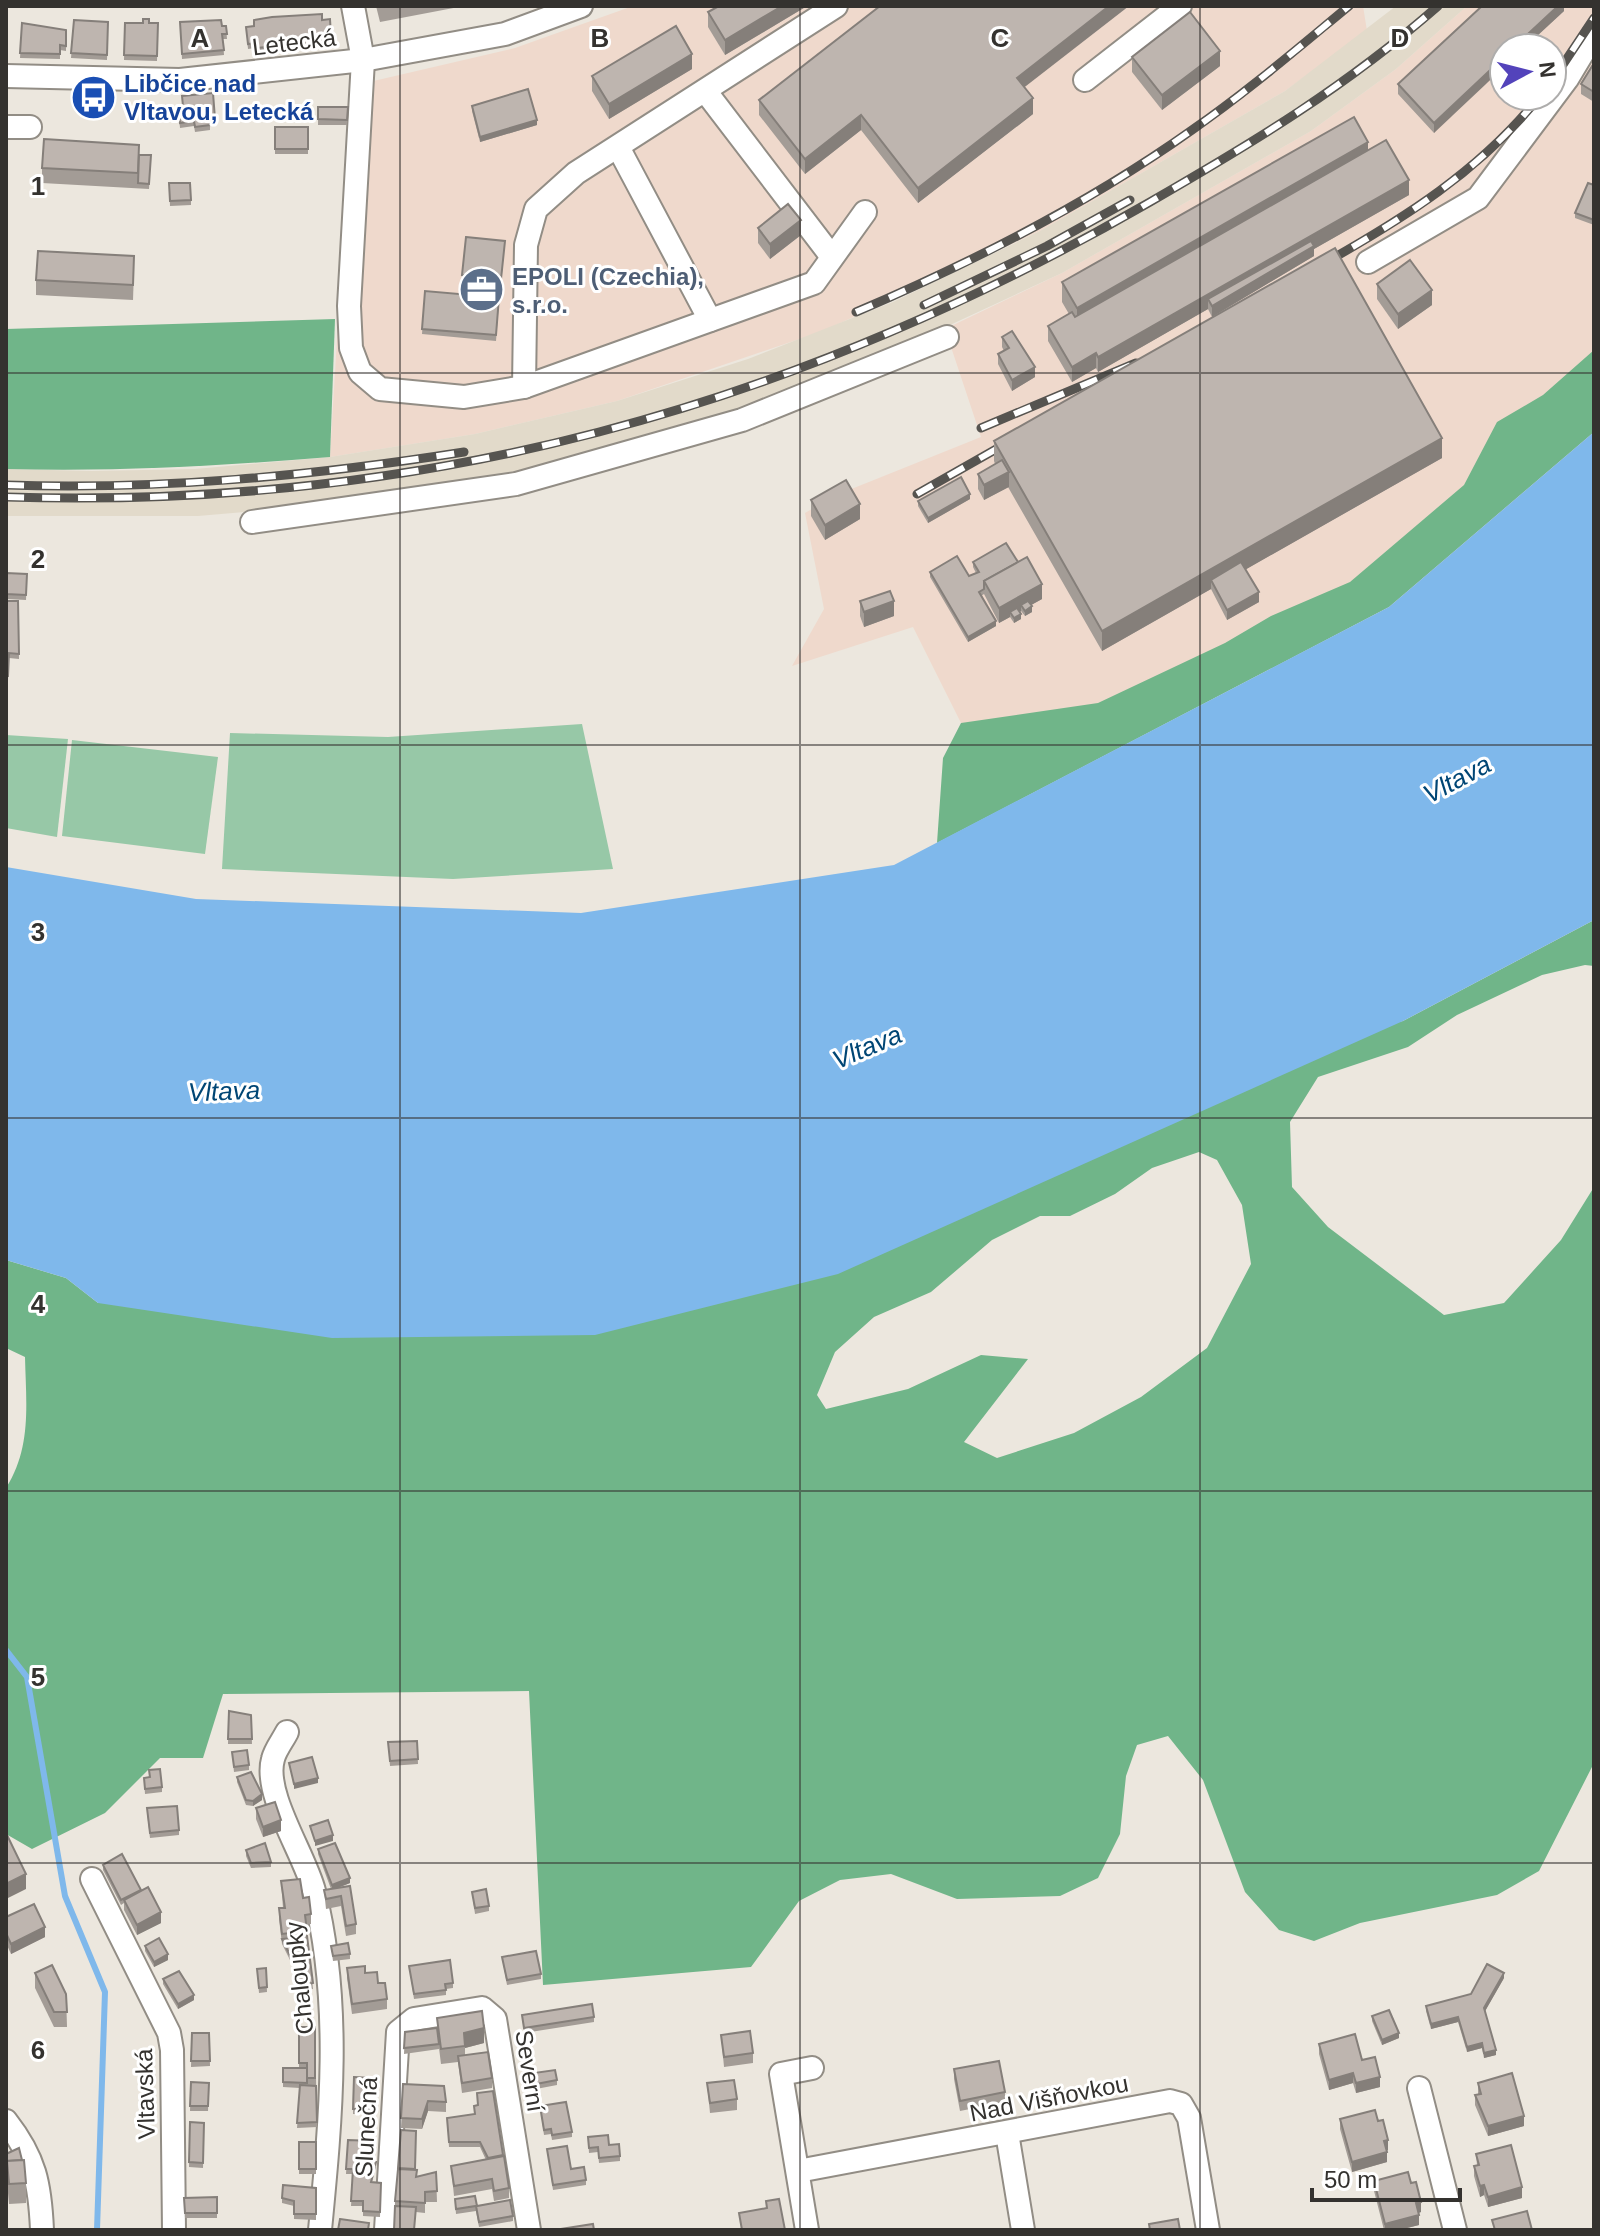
<svg xmlns="http://www.w3.org/2000/svg" width="1600" height="2236" viewBox="0 0 1600 2236" font-family="Arial,sans-serif">
	<rect width="100%" height="100%" fill="#ece7de"/>
	<g fill="#efd9cc" fill-rule="evenodd">
		<path d="M633,6h730l4,25 -82,60 -245,140 -217,100 -206,70 -142,33 -145,23 22,-371 163,-38z"/>
		<path d="M1467,6h127v426l-205,175 -396,180 -80,-160 -121,39 32,-57 -19,-96 29,-17 147,-59 -36,-108 117,-56 249,-142 85,-62zM1504,48h48v48h-48z"/>
	</g>
	<path fill="#e2daca" d="M1396,6h71l-71,63 -85,62 -249,142 -222,103 -211,71 -145,34 -148,23 -138,12h-192v-47l86,2 103,-2 135,-12 145,-23 142,-33 131,-42 145,-57 147,-71 245,-140z"/>
	<g fill="#97c8a7">
		<path d="M582,724l31,145 -160,10 -231,-10 8,-136 158,4z"/>
		<path d="M6,735l62,4 -11,98 -51,-9z"/>
		<path d="M72,740l146,17 -13,97 -143,-18z"/>
	</g>
	<g fill="#70b589" fill-rule="evenodd">
		<path d="M335,319l-5,138c-109,9 -215,15 -324,12v-140z"/>
		<path d="M1594,350v82l-205,175 -452,236 6,-85 18,-35 137,-20 127,-60 46,-27 79,-34 114,-97 33,-63 46,-27z"/>
		<path d="M1594,920v46l-9,-1 -43,10 -85,40 -49,32 -90,30 -28,45 2,65 36,40 116,88 60,-12 57,-63 33,-53v576l-55,108 -42,24 -137,28 -46,18 -35,-11 -34,-38 -42,-112 -35,-44 -31,9 -11,31 -6,58 -22,44 -38,18 -103,3 -66,-25 -51,6 -41,21 -48,66 -208,18 -14,-294 -306,3 -20,64h-43l-55,55 -73,36 -26,-15v-346c26,-41 20,-85 19,-131l-19,-9v-88l60,18 32,25 1305,-282zM1199,1152l18,8 25,45 9,59 -44,84 -66,49 -67,36 -77,25 -33,-16 64,-83 -47,-4 -73,34 -82,20 -9,-14 18,-43 39,-35 57,-25 61,-52 48,-24h30l45,-22 37,-26z"/>
	</g>
	<path fill="#7fb8eb" d="M1594,432v488l-191,101 -565,253 -243,61 -263,3 -234,-35 -32,-25 -60,-18v-393l190,32 385,14 313,-48 495,-258z"/>
	<g fill="none" stroke-linecap="round" stroke-linejoin="round">
		<path stroke="#7fb8eb" stroke-width="6" d="M6,1650l21,27 38,219 40,96 -8,238"/>
		<defs>
			<g id="minor">
				<path d="M353,6l10,54 -14,246 2,42 9,24 20,17 84,8 60,-10 2,-142 10,-36 40,-36 260,-167"/>
				<path d="M6,76l174,4 183,-20 142,-26 76,-28"/>
				<path d="M1085,80l95,-74"/>
				<path d="M706,92l126,165"/>
				<path d="M6,127h24"/>
				<path d="M618,147l92,173"/>
				<path d="M1368,262l110,-64 89,-119 27,-45"/>
				<path d="M524,387l290,-104 51,-71"/>
				<path d="M252,522l264,-38 226,-64 205,-83"/>
				<path d="M287,1732c-4,8 -12,18 -14,27 -10,35 32,96 41,132 28,112 17,226 6,339"/>
				<path d="M92,1879l77,154 3,17 2,180"/>
				<path d="M1419,2088l36,142"/>
				<path d="M6,2121c29,37 34,63 36,109"/>
				<path d="M1007,2133l16,97"/>
				<path d="M798,2171l372,-70 11,3 8,14 19,112"/>
				<path d="M386,2230l12,-198 16,-13 68,-11 13,11 34,211"/>
				<path d="M807,2230l-26,-156 31,-6"/>
			</g>
		</defs>
		<use href="#minor" stroke="#928d85" stroke-width="26"/>
		<use href="#minor" stroke="#fff" stroke-width="22"/>
		<defs>
			<g id="rail">
				<path d="M1552,81l42,-63"/>
				<path d="M1321,265c82,-46 159,-94 219,-169"/>
				<path d="M924,305l123,-59 83,-46"/>
				<path d="M856,312c117,-50 232,-108 336,-182 55,-38 106,-82 157,-124"/>
				<path d="M981,428l155,-65"/>
				<path d="M6,485c155,5 305,-9 458,-33"/>
				<path d="M917,494l97,-55"/>
				<path d="M6,497c415,13 785,-88 1144,-295 104,-60 197,-116 288,-196"/>
			</g>
		</defs>
		<use href="#rail" stroke="#565450" stroke-width="9"/>
		<use href="#rail" stroke="#fff" stroke-width="6" stroke-dasharray="18" stroke-linecap="butt"/>
	</g>
	<g fill="#a39c96">
		<path d="M376,6h88l-84,16z"/>
		<path d="M719,6h88l-82,49 -17,-28v-15z"/>
		<path d="M1564,6v5l-40,37h-20l-70,85 -36,-39v-10z"/>
		<path d="M330,19l1,22h-7v6l-68,6 -1,-5 -7,1 -2,-22z"/>
		<path d="M74,20l34,2 -1,38 -36,-2z"/>
		<path d="M180,22l46,4 1,13h-4l1,16 -42,4z"/>
		<path d="M22,23l44,7v21l-6,-1v9l-40,-1z"/>
		<path d="M125,23h33l-1,38 -33,-1z"/>
		<path d="M1132,57l88,9 -58,44 -30,-38z"/>
		<path d="M1594,63v39l-13,-8v-10z"/>
		<path d="M692,69l-83,50 -17,-28v-15z"/>
		<path d="M1024,87l9,27 -115,89 -57,-73 -56,44 -46,-59v-15z"/>
		<path d="M178,106l37,13v5l-5,1v5l-15,2 -1,-6 -14,2z"/>
		<path d="M472,106l65,19 -57,17 -8,-31z"/>
		<path d="M318,107h30l-1,18h-29z"/>
		<rect x="275" y="127" width="33" height="27"/>
		<path d="M1368,151l41,44 -95,54v7l-102,61 -4,-8 -110,63 -2,-4 -24,14 -24,-41v-15l21,-12 -7,-12v-20z"/>
		<path d="M139,155h12l-2,34 -107,-6v-15z"/>
		<path d="M169,183l22,17v5l-21,1z"/>
		<path d="M1594,185v40l-19,-7v-5z"/>
		<path d="M758,228l43,7 -31,24 -12,-16z"/>
		<path d="M466,237l39,4 -4,43 -10,-1 -1,13 9,6 -3,39 -74,-7 3,-43 45,4 1,-14 -9,-1z"/>
		<path d="M134,271l-1,29 -97,-5v-15z"/>
		<path d="M1377,284l55,21 -34,24 -21,-30z"/>
		<path d="M1002,337l33,40 -23,14 -14,-27v-10l6,-3 -2,-4z"/>
		<path d="M994,441l448,17 -196,111 13,33 -32,18 -16,-31 -109,62 -94,-164 -24,13 -6,-11v-15l17,-10 -1,-3z"/>
		<path d="M970,499l-42,24 -10,-17v-5z"/>
		<path d="M811,500l49,19 -35,21 -14,-24z"/>
		<path d="M973,562h45l24,37 -11,6 1,7 -7,4 -4,-5 -1,1 1,7 -7,4 -4,-6 -11,6 -15,-29 -3,2 15,30 -28,16 -38,-65v-5l39,4 7,-3 -3,-6z"/>
		<path d="M6,573l21,1 -1,26 -20,-1z"/>
		<path d="M6,601h12l1,58 -10,-1 -1,23h-2z"/>
		<path d="M860,601l34,15 -30,11 -4,-11z"/>
		<path d="M229,1711l22,4 1,29h-24z"/>
		<path d="M417,1741l1,23 -28,2 -2,-24z"/>
		<path d="M232,1752l17,13v5l-15,2z"/>
		<path d="M237,1777l25,23 -9,6 -7,-1 -9,-23z"/>
		<path d="M144,1778l18,9v5l-17,2z"/>
		<path d="M256,1808l25,23 -18,6 -7,-18z"/>
		<path d="M147,1813l32,17v5l-29,3z"/>
		<path d="M318,1849l32,34 -15,6 15,-3 6,38v10l-10,2 -5,-30 -15,3 -2,-19 7,-1 -13,-35z"/>
		<path d="M246,1850l25,12v5l-20,1 -5,-12z"/>
		<path d="M103,1865l38,26 20,32 -24,12 -13,-25v-7l-3,2 -18,-35z"/>
		<path d="M281,1881l22,17 8,16v10l-5,1 7,64 -16,2 -4,-25 -11,-22 -3,-25v-11h4z"/>
		<path d="M472,1892l17,14v5l-14,3z"/>
		<path d="M6,1917l39,20 -34,17 -5,-11z"/>
		<path d="M145,1946l23,14 -14,7 -9,-16z"/>
		<path d="M331,1946l19,8v5l-17,2z"/>
		<path d="M502,1957l39,17v5l-34,6z"/>
		<path d="M409,1966l44,17v5l-7,1v6l-32,4z"/>
		<path d="M266,1968l1,24 -8,1 -2,-24z"/>
		<path d="M347,1968l18,5 13,10 9,16v10l-35,5 -5,-36z"/>
		<path d="M35,1973l31,21 1,33h-13l-19,-39z"/>
		<path d="M1504,1978l-19,33 11,44 -12,3 -2,-10 -15,4 -9,-30 -27,7 -5,-18v-5l45,-12z"/>
		<path d="M163,1979l31,21 -16,9 -15,-25z"/>
		<path d="M522,2015l72,2v5l-70,11z"/>
		<path d="M1372,2016l27,22 -17,7 -10,-24z"/>
		<path d="M437,2018l47,25 -19,5v7l27,23v10l-30,5 -4,-31 -17,2 -2,-16v1l-35,5 1,-22 32,-4z"/>
		<path d="M299,2027h16l2,100 -20,1 3,-40 -17,-1v-19h16z"/>
		<path d="M192,2033h17l1,33 -19,1z"/>
		<path d="M721,2035l32,18v10l-29,4z"/>
		<path d="M1319,2044l43,16 18,27 -24,6 -3,-10 -24,7 -10,-36z"/>
		<path d="M954,2069l51,23v10l-45,9 -6,-32z"/>
		<path d="M534,2073l23,7v5l-21,4z"/>
		<path d="M354,2077l16,1v36h-17z"/>
		<path d="M191,2082l18,1 -1,28h-18z"/>
		<path d="M707,2083l30,16v11l-27,3z"/>
		<path d="M1478,2083l46,43 -36,10 -13,-31v-10l3,-1z"/>
		<path d="M403,2084l43,18v10l-18,-1 -6,18 -21,-1z"/>
		<path d="M493,2091l16,97v10l-15,3 -2,-12 -38,7 -3,-30 35,-6 -6,-13h-31l-2,-29 28,-4 -1,-8 4,-1z"/>
		<path d="M540,2106l32,26v5l-20,3 -1,-6 -7,1z"/>
		<path d="M1340,2119l38,2 10,29 -2,1 1,11 -35,10 -12,-43z"/>
		<path d="M190,2122l14,1 -1,45 -14,-1z"/>
		<path d="M401,2130l15,1 -1,39 1,7 20,-5 1,30h-12v11l-9,-1 -22,18 1,-29z"/>
		<path d="M588,2137l21,8 11,11v5l-21,2 -1,-11 -9,1z"/>
		<path d="M348,2140l24,22 4,5 -4,15 9,1 -1,34 -17,-1v-10h-12l2,-32h-7z"/>
		<rect x="299" y="2142" width="17" height="32"/>
		<path d="M547,2149l39,31v5l-33,5z"/>
		<path d="M6,2154l20,29v20l-17,1 -3,-32z"/>
		<path d="M1476,2154l46,44 -34,9 -4,-12 -4,2 -6,-21v-10l3,-1z"/>
		<path d="M1374,2181l47,31 -2,1v12l-20,5h-15l-10,-39z"/>
		<path d="M316,2188v32l-22,-1v-13l-12,-3v-5z"/>
		<path d="M217,2197v21h-32l-1,-20z"/>
		<path d="M455,2199l58,17v5l-34,6 -3,-16 -20,3z"/>
	</g>
	<g fill="#857f7a">
		<path d="M782,6h25l-82,49v-15z"/>
		<path d="M1109,6h20l-112,87v-15z"/>
		<path d="M1558,6h6v5l-40,37h-11z"/>
		<path d="M1220,51v15l-58,44v-15z"/>
		<path d="M692,54v15l-83,50v-15z"/>
		<path d="M1504,57v10l-70,66v-10z"/>
		<path d="M1033,98v16l-115,89v-15z"/>
		<path d="M861,115v15l-56,44v-15z"/>
		<path d="M537,120v5l-57,17v-5z"/>
		<path d="M1368,142v20l-291,166v-20z"/>
		<path d="M1409,180v15l-95,54v7l-102,61v-11l-4,-7v10l-110,63v-15z"/>
		<path d="M801,220v15l-31,24v-15z"/>
		<path d="M1432,290v15l-34,24v-15z"/>
		<path d="M1096,353v15l-24,14v-15z"/>
		<path d="M1035,367v10l-23,14v-11z"/>
		<path d="M1442,438v20l-227,129 -4,-7v9l-109,62v-20z"/>
		<path d="M1009,472v15l-25,13v-15z"/>
		<path d="M970,494v5l-42,24v-5z"/>
		<path d="M860,504v15l-35,21v-15z"/>
		<path d="M1042,584v15l-18,10 -3,-4v6l-9,5 -2,-4v5l-11,6v-15z"/>
		<path d="M1259,592v10l-32,18v-10z"/>
		<path d="M894,601v15l-30,11v-15z"/>
		<path d="M1032,606v6l-7,4v-5z"/>
		<path d="M1021,614v5l-7,4v-5z"/>
		<path d="M996,621v5l-28,16v-5z"/>
		<path d="M318,1778v5l-24,6v-5z"/>
		<path d="M262,1794v6l-9,6v-5z"/>
		<path d="M281,1820v11l-18,6v-10z"/>
		<path d="M333,1835v6l-18,5v-5z"/>
		<path d="M26,1874v15l-20,10v-15z"/>
		<path d="M350,1878v5l-18,7v-5z"/>
		<path d="M161,1912v11l-24,12v-10z"/>
		<path d="M45,1927v10l-34,17v-10z"/>
		<path d="M168,1954v6l-14,7v-5z"/>
		<path d="M1504,1973v5l-20,35v-5z"/>
		<path d="M194,1995v5l-16,9v-5z"/>
		<path d="M1458,2017v5l-27,7v-5z"/>
		<path d="M484,2028v15l-19,5 -1,-15z"/>
		<path d="M1399,2033v5l-17,7v-5z"/>
		<path d="M1482,2043v5l-15,4v-5z"/>
		<path d="M1496,2050v5l-12,3v-5z"/>
		<path d="M1353,2073v10l-24,7v-10z"/>
		<path d="M1380,2077v10l-24,6v-10z"/>
		<path d="M428,2101v10l-6,18v-10z"/>
		<path d="M1524,2116v10l-36,10v-10z"/>
		<path d="M1388,2140v10l-4,1v-10z"/>
		<path d="M1387,2152v10l-35,10v-10z"/>
		<path d="M1484,2185v10l-4,2v-11z"/>
		<path d="M1522,2187v11l-34,9v-10z"/>
		<path d="M1421,2202v10l-5,1v-10z"/>
		<path d="M1419,2215v10l-20,5h-14v-6z"/>
	</g>
	<g fill="#beb5af" stroke="#857f7a" stroke-width="2">
		<path d="M719,6h63l-57,34 -17,-28z"/>
		<path d="M880,6h229l-92,72 16,20 -115,90 -57,-73 -56,44 -46,-59z"/>
		<path d="M1482,6h76l-45,42h-9v9l-70,66 -36,-39z"/>
		<path d="M1190,12l30,39 -58,44 -30,-38z"/>
		<path d="M322,14v6l8,-1 1,17h-7v6l-68,6 -1,-5 -7,1 -2,-17 8,-1v-6l18,-3z"/>
		<path d="M143,19h6v4h9l-1,33 -33,-1 1,-32h18z"/>
		<path d="M74,20l34,2 -1,33 -36,-2z"/>
		<path d="M221,20l1,6h4l1,8h-5l2,16 -42,4 -2,-32z"/>
		<path d="M22,23l44,7v16l-6,-1v9l-40,-1z"/>
		<path d="M676,26l16,28 -83,50 -17,-28z"/>
		<path d="M1543,43l4,5h-9z"/>
		<path d="M1594,63v29l-13,-8z"/>
		<path d="M528,89l9,31 -57,17 -8,-31z"/>
		<path d="M213,93l2,26 -5,1v5l-15,2 -1,-6 -14,2 -2,-17h5l-1,-10z"/>
		<path d="M318,107h30l-1,13 -29,-1z"/>
		<path d="M1354,117l14,25 -291,166 -15,-26z"/>
		<rect x="275" y="127" width="33" height="22"/>
		<path d="M44,139l95,6 -1,28 -96,-5z"/>
		<path d="M1386,140l23,40 -311,177 -2,-4 -24,14 -24,-41 24,-14 3,5z"/>
		<path d="M139,155h12l-2,29 -11,-1z"/>
		<path d="M169,183h21l1,17 -21,1z"/>
		<path d="M1588,183l6,2v35l-19,-7z"/>
		<path d="M788,204l13,16 -31,24 -12,-16z"/>
		<path d="M466,237l39,4 -4,38 -10,-1 -1,18 9,1 -3,38 -74,-6 3,-38 45,4 2,-19 -10,-1z"/>
		<path d="M1311,241l3,5 -102,60 -4,-7z"/>
		<path d="M1335,248l107,190 -340,193 -108,-190z"/>
		<path d="M38,251l96,5 -1,29 -97,-5z"/>
		<path d="M1410,260l22,30 -34,24 -21,-30z"/>
		<path d="M1012,331l23,36 -23,13 -14,-26 11,-6 -7,-11z"/>
		<path d="M1002,460l7,12 -25,13 -6,-11z"/>
		<path d="M961,477l9,17 -42,24 -10,-17z"/>
		<path d="M846,480l14,24 -35,21 -14,-25z"/>
		<path d="M1006,543l12,19 -34,19v8l-5,3 17,29 -28,16 -38,-65 27,-16 12,20 10,-4 -6,-10z"/>
		<path d="M1027,557l15,27 -43,24 -15,-27z"/>
		<path d="M1241,562l18,30 -32,18 -16,-30z"/>
		<path d="M6,573l21,1 -1,21 -20,-1z"/>
		<path d="M890,591l4,10 -30,11 -4,-11z"/>
		<path d="M6,601h12l1,53 -10,-1 -1,23h-2z"/>
		<path d="M1028,601l4,5 -7,5 -4,-6z"/>
		<path d="M1017,608l4,6 -7,4 -4,-6z"/>
		<path d="M229,1711l22,4 1,24h-24z"/>
		<path d="M417,1741l1,18 -28,2 -2,-19z"/>
		<path d="M247,1750l2,15 -15,2 -2,-15z"/>
		<path d="M312,1757l6,21 -24,6 -5,-21z"/>
		<path d="M160,1769l2,18 -17,2 -1,-11 6,-1 -1,-7z"/>
		<path d="M251,1772l11,22 -9,7 -7,-1 -9,-23z"/>
		<path d="M275,1802l6,18 -18,7 -7,-19z"/>
		<path d="M177,1806l2,24 -29,3 -3,-25z"/>
		<path d="M328,1820l5,15 -18,6 -5,-15z"/>
		<path d="M6,1833l20,41 -20,10z"/>
		<path d="M265,1843l6,19 -20,1 -5,-13z"/>
		<path d="M335,1843l15,35 -18,7 -14,-36z"/>
		<path d="M122,1854l19,36 -20,10 -18,-35z"/>
		<path d="M300,1879l3,19 6,-1 2,17 -6,1 2,16 -25,3 -3,-26h6l-4,-27z"/>
		<path d="M350,1886l6,38 -10,2 -5,-30 -15,3 -2,-9z"/>
		<path d="M148,1887l13,25 -24,13 -13,-25z"/>
		<path d="M486,1889l3,17 -14,2 -3,-16z"/>
		<path d="M34,1904l11,23 -34,17 -5,-11v-16z"/>
		<path d="M307,1936l6,47 -16,3 -4,-25 -11,-22z"/>
		<path d="M159,1938l9,16 -14,8 -9,-16z"/>
		<path d="M348,1943l2,11 -17,2 -2,-10z"/>
		<path d="M536,1951l5,23 -34,6 -5,-23z"/>
		<path d="M450,1960l3,23 -8,1 1,6 -32,4 -5,-28z"/>
		<path d="M1487,1964l17,9 -20,35 12,42 -12,3 -2,-10 -15,4 -9,-30 -27,7 -5,-18 45,-12z"/>
		<path d="M52,1965l14,29 1,18h-13l-19,-39z"/>
		<path d="M365,1966v7l12,-1 1,11h7l2,16 -35,5 -5,-36z"/>
		<path d="M266,1968l1,19 -8,1 -2,-19z"/>
		<path d="M179,1971l15,24 -16,9 -15,-25z"/>
		<path d="M592,2004l2,13 -70,11 -2,-13z"/>
		<path d="M1389,2010l10,23 -17,7 -10,-24z"/>
		<path d="M482,2011l2,17 -20,5 1,13 -24,3 -4,-31z"/>
		<path d="M299,2027h16v51h-8v-15h-8z"/>
		<path d="M437,2028l2,16 -35,4 1,-16z"/>
		<path d="M750,2031l3,22 -29,4 -3,-22z"/>
		<path d="M192,2033h17l1,28h-19z"/>
		<path d="M1355,2034l7,26 13,-3 5,20 -24,6 -3,-10 -24,7 -10,-36z"/>
		<path d="M488,2052l4,26 -30,5 -4,-27z"/>
		<path d="M999,2061l6,31 -45,9 -6,-32z"/>
		<path d="M283,2068h24v15l-24,-1z"/>
		<path d="M555,2070l2,10 -21,4 -2,-11z"/>
		<path d="M1512,2073l12,43 -36,10 -13,-31 6,-1 -3,-11z"/>
		<path d="M354,2077l16,1v31h-17z"/>
		<path d="M734,2080l3,19 -27,4 -3,-20z"/>
		<path d="M191,2082l18,1 -1,23h-18z"/>
		<path d="M403,2084l41,2 2,16 -18,-1 -6,18 -21,-1z"/>
		<path d="M300,2085l16,1 1,36 -20,1z"/>
		<path d="M493,2091l10,64 -15,3 -8,-16h-31l-2,-24 28,-4 -1,-8 4,-1 -1,-12z"/>
		<path d="M566,2102l6,30 -20,3 -1,-6 -7,1 -4,-24z"/>
		<path d="M1375,2110l3,11 5,-1 5,20 -4,1 3,11 -35,10 -12,-43z"/>
		<path d="M190,2122l14,1 -1,40 -14,-1z"/>
		<path d="M401,2130l15,1 -1,38 -17,-1z"/>
		<path d="M608,2135l1,10 10,-1 1,12 -21,2 -1,-11 -9,1 -1,-11z"/>
		<path d="M348,2140l25,1 -1,21h4l-5,20 10,1 -1,29 -17,-1v-10h-12l2,-32h-7z"/>
		<rect x="299" y="2142" width="17" height="27"/>
		<path d="M1511,2145l11,42 -34,10 -4,-12 -4,1 -6,-20 5,-1 -3,-11z"/>
		<path d="M567,2146l4,23 13,-2 2,13 -33,5 -6,-36z"/>
		<path d="M19,2148l3,12 -15,1 -1,6v-13z"/>
		<path d="M504,2156l5,32 -15,3 -2,-12 -38,7 -3,-20z"/>
		<path d="M24,2160l2,23 -17,1 -2,-23z"/>
		<path d="M398,2169l19,1 -1,7 20,-5 1,19 -12,1v11l-30,-2z"/>
		<path d="M1408,2172l3,11 5,-1 5,20 -5,1 3,12 -34,9 -11,-43z"/>
		<path d="M283,2185l33,3v26h-22v-13l-12,-3z"/>
		<path d="M475,2196l2,10 33,-6 3,16 -34,6 -3,-16 -20,3 -1,-10z"/>
		<path d="M217,2197v16h-32l-1,-15z"/>
		<path d="M779,2199l6,31h-43l-3,-17 28,-5 -1,-7z"/>
		<path d="M395,2206l21,1 -2,23h-20z"/>
		<path d="M1527,2211l5,19h-37l-3,-10z"/>
		<path d="M340,2219l29,4 -1,7h-30z"/>
		<path d="M1178,2219l2,11h-30l-1,-6z"/>
		<path d="M593,2224l1,6h-34v-1z"/>
	</g>
	<path fill="none" stroke="#34322f" stroke-width="2" stroke-opacity="0.55" d="M400,6v2224M800,6v2224M1200,6v2224M6,373h1588M6,745h1588M6,1118h1588M6,1491h1588M6,1863h1588"/>
	<defs>
		<symbol id="bus-disc" viewBox="-11 -11 22 22"><circle r="9.5" fill="#1a4fb4" stroke="#fff"/><path d="M-5-6H5V4H4V6H2V4H-2V6H-4V4H-5ZM-3.5-4V0h7V-4ZM-3.5 1.2v1.5H-2V1.2ZM2 1.2v1.5H3.5V1.2Z" fill="#fff"/></symbol>
		<symbol id="office-disc" viewBox="-11 -11 22 22"><circle r="9.5" fill="#5c6f8a" stroke="#fff"/><path d="M-6-3h4V-5.5h4V-3h4V5H-6ZM-1-4.5V-3h2v-1.5ZM-6 0V1H6V0Z" fill="#fff"/></symbol>
	</defs>
	<g fill-rule="evenodd">
		<use href="#bus-disc" x="68" y="72" width="51" height="51"/>
		<use href="#office-disc" x="456" y="264" width="51" height="51"/>
	</g>
	<g text-anchor="middle" dominant-baseline="central" stroke-width="6" stroke-linejoin="round" paint-order="stroke">
		<g font-size="24" fill="#34322f" stroke="#fff">
			<text transform="translate(294 42) rotate(-7)">Letecká</text>
			<text transform="translate(299 1978) rotate(-96)">Chaloupky</text>
			<text transform="translate(530 2071) rotate(81)">Severní</text>
			<text transform="translate(145 2094) rotate(-92)">Vltavská</text>
			<text transform="translate(1049 2098) rotate(-11)">Nad Višňovkou</text>
			<text transform="translate(366 2127) rotate(-87)">Slunečná</text>
		</g>
		<g font-size="24" font-weight="bold" fill="#164399" stroke="#fff" text-anchor="start">
			<text x="124" y="83">Libčice nad<tspan x="124" dy="28">Vltavou, Letecká</tspan></text>
		</g>
		<g font-size="24" font-weight="bold" fill="#4e5e75" stroke="#fff" text-anchor="start">
			<text x="512" y="276">EPOLI (Czechia),<tspan x="512" dy="28">s.r.o.</tspan></text>
		</g>
		<g font-size="26" font-style="italic" fill="#004675" stroke="#fff">
			<text transform="translate(1457 779) rotate(-28)">Vltava</text>
			<text transform="translate(867 1047) rotate(-23)">Vltava</text>
			<text transform="translate(224 1091) rotate(-2)">Vltava</text>
		</g>
	</g>
	<g font-size="26" text-anchor="middle" font-weight="bold" fill="#34322f" stroke="#fff" stroke-width="6" stroke-linejoin="round" paint-order="stroke">
		<text x="200" y="47">A</text>
		<text x="600" y="47">B</text>
		<text x="1000" y="47">C</text>
		<text x="1400" y="47">D</text>
		<text x="38" y="195">1</text>
		<text x="38" y="568">2</text>
		<text x="38" y="941">3</text>
		<text x="38" y="1313">4</text>
		<text x="38" y="1686">5</text>
		<text x="38" y="2059">6</text>
	</g>
	<rect width="1600" height="2236" fill="none" stroke="#34322f" stroke-width="16"/>
	<g transform="translate(1528 72) rotate(83)"><circle r="38" fill="#ffffff" stroke="#aeadac" stroke-width="2"/>
	<path d="M0-6L14 30L0 20L-14 30Z" fill="#5343bb"/>
	<text y="-12" font-size="22" font-weight="bold" text-anchor="middle" fill="#34322f">N</text>
	</g>
	<path d="M1312 2188v12h148v-12" fill="none" stroke="#34322f" stroke-width="4"/>
	<text x="1324" y="2188" font-size="24" fill="#34322f" stroke="#ffffff" stroke-width="6" paint-order="stroke">50 m</text>
</svg>
